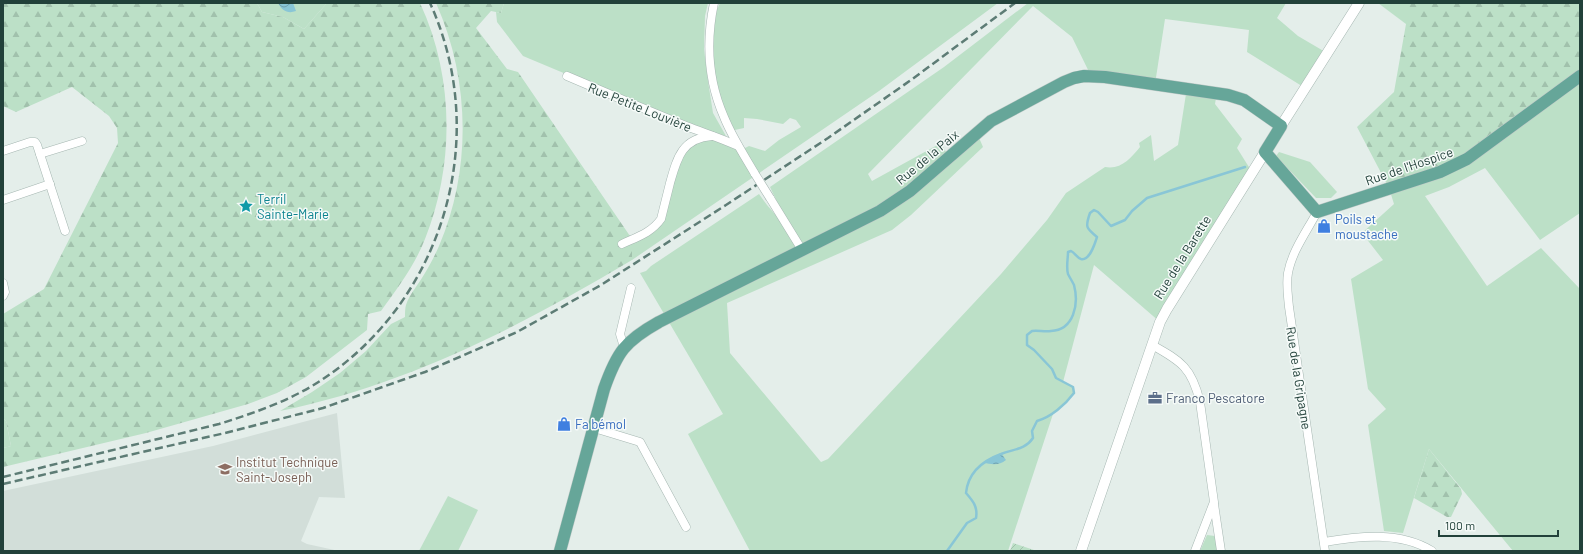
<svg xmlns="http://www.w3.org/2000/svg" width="1583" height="554" viewBox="0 0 1583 554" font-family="Barlow,sans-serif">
	<defs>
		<pattern id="forest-firs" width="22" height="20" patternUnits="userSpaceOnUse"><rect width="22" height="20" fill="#bce0c7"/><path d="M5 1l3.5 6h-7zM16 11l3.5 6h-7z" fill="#a1c1ac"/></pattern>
		<pattern id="garden-furrows" width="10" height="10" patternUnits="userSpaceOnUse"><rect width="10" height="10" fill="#bce0c7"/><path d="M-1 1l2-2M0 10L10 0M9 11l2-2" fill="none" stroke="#a1c1ac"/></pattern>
		<pattern id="water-waves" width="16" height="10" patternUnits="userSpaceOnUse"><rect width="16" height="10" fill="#89c6d6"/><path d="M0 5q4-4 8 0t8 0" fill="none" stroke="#70a2af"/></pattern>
	</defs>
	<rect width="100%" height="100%" fill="#e4eeea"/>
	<path fill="#d2ded9" d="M337,413l8,85 -26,-1 -18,44 6,3 32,7h-336v-60l210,-45z"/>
	<g fill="#bce0c7">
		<path d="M257,3h70l-23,26 -21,-12 -21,-5z"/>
		<path d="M504,3h204l-3,13 -1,33 4,32 5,32 13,23 -31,-8 -172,-72 -26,-34 -1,-10 5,1z"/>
		<path d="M720,3h278l-119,88 -247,169v-21l26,-16 22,-70 26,-17 35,14 8,-4 16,5 14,-11 22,-13 -5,-7 -6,-2 -7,6 -26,-5 -13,-1v10l-14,3 -11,-26 -10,-78z"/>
		<path d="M1028,3h258l-9,15 21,18 29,17 -22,35 -58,-36 2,-22 -84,-11 -10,65 -64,-8 -19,-39 -39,-31 -165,168 4,7 69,-38 8,14 28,-24 6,14 -72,68 -19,15 -165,73 3,50 91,109 7,-3 173,-185 46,-54 19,-27 39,-26c16,3 26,-9 35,-20l-1,-4 12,-8 3,26 24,-16 8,-51 30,4 -1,6 27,35 -5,9 15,24 -92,150 -66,-57 -31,117 10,5 1,6 -21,21 -45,137h-258l-62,-117 35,-20 -83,-141 6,-2 5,-5 108,-72 8,11 26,30 -23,-48 174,-120z"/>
		<path d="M1378,3h28v21z"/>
		<path d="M1580,76v137l-40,27 -55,-72 -36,19 -24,9 62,90 54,-38 39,41v262h-67l-84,-102 -26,84 -19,-2 -16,-106 18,-16 -18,-20 -17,-110 32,-19 -21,-27 32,-29 -5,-16z"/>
		<path d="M1279,152l31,10 27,30 -6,6h-15l-40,-42z"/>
		<path d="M3,418l3,3 5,25 -8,2z"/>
		<path d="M448,496l30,14 -20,41h-39z"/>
		<path d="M1207,535l8,1 1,2 2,13h-18z"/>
	</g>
	<g fill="url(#forest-firs)">
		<path d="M3,3h254l5,9 21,5 21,12 23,-26h93c34,73 35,161 5,236 -10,26 -28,50 -44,72l-13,3 -1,16 -61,47 -29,16 -29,11 -102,29 -143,34v-19l8,-2 -5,-25 -3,-3v-104l41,-25 74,-146 -1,-15 -8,-12 -37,-29 -56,25 -13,-6z"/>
		<path d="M436,3h68l-3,10 -10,-2 -15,17 31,41 11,3 114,167v21c-113,67 -222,124 -352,151l32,-19 28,-19 26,-22 25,-27 14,-7c0,-4 0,-9 1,-12 3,-10 14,-23 19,-32 5,-8 10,-18 14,-27 33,-77 31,-167 -3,-243z"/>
		<path d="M1406,3h174v73l-113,83 -78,29 -32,-61 37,-35 12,-68z"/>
		<path d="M1429,449l32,40 1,5 -11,23h-4l-33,-19z"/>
	</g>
	<path fill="url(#garden-furrows)" d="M1013,543l24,8h-27z"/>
	<g fill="url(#water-waves)">
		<path d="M278,3h15l3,8c-8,3 -14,0 -18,-8z"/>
		<path d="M1001,453l5,7c-7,6 -14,4 -23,3z"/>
	</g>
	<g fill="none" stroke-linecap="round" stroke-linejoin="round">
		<path stroke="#89c6d6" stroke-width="2.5" d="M947,551l20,-28 9,-5c2,-11 -3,-17 -10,-25 2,-20 16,-32 35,-39 12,-5 24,-4 32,-16l-1,-7 5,-10c14,-4 28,-16 37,-28l-1,-6 -17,-9 -4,-9 -18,-19 -7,-5v-10l5,-4c6,-1 12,1 19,0 23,-1 28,-27 23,-46 -2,-4 -4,-7 -6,-11 -2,-7 0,-15 0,-22l3,-1c4,2 6,7 10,8 9,2 14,-16 16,-22 -11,-9 -12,-10 -7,-24l4,-3 4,2 13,14 14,-6 7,-9 15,-13 98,-31"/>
		<defs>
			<g id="minor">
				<path d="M714,3c-8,38 -6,78 10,114 8,20 20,38 31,57"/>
				<path d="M567,76c40,17 79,34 119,50 18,7 35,12 52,20"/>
				<path d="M3,151l27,-9h5l2,3 28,86"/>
				<path d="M40,154l42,-13"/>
				<path d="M770,198l32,52"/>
				<path d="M3,200l47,-16"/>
				<path d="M1317,212c-10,19 -25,39 -29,61 -2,11 0,23 1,34l36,244"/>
				<path d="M622,244c15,-7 29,-11 39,-25 3,-12 6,-24 9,-36 7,-25 12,-45 42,-47"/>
				<path d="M3,283l2,9 -2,4"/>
				<path d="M1152,345c29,16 40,23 48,57l14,100 -19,49"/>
				<path d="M624,347l-4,-13 11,-46"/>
				<path d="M594,428l46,14 46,85"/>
				<path d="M1214,504l7,47"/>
				<path d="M1324,542c35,-6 76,-11 108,9"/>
			</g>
			<g id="tertiary">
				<path d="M1281,126l78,-123"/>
				<path d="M1081,551l79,-229 7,-13 98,-157"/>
			</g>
			<path id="primary" d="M560,551l44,-162c13,-37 21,-48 55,-67l221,-111 30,-20 81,-70 73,-39 10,-4 10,-2 21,1 123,18 16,5 37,26 -16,26 52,60 123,-40 27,-13 113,-83"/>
		</defs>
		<use href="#minor" stroke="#a6b7b2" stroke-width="9"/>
		<use href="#tertiary" stroke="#a6b7b2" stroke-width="11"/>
		<use href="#primary" stroke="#c1cac8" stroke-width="13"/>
		<use href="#minor" stroke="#fff" stroke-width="8"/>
		<use href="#tertiary" stroke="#fff" stroke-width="10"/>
		<use href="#primary" stroke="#66a699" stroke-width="12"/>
		<g stroke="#5d7c75" stroke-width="2.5" stroke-dasharray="8 4" stroke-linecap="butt">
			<path d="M3,477l216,-53c32,-10 64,-21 93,-38 129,-78 181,-245 118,-383"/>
			<path d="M3,484l222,-51 98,-25 102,-36 92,-40 84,-47 125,-80 102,-67 83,-58 104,-77"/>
		</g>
		<defs>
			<path id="minor-bridge" d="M755,174l15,24"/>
		</defs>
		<use href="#minor-bridge" stroke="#a6b7b2" stroke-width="9" stroke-linecap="butt"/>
		<use href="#minor-bridge" stroke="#fff" stroke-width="8"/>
	</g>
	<defs>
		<symbol id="sight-bare" viewBox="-9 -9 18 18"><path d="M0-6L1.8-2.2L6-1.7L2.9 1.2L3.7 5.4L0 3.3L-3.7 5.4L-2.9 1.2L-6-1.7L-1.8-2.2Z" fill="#0f9aa8" stroke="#f5faf8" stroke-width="2.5" paint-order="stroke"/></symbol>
		<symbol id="shop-bare" viewBox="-9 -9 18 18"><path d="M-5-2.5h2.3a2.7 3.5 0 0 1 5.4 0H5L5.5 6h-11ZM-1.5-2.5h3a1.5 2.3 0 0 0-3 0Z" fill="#3f7fe0" stroke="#f5faf8" stroke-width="2.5" paint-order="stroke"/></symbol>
		<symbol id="office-bare" viewBox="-9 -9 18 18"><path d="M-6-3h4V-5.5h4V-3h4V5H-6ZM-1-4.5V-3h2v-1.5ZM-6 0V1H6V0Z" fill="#5c6f8a" stroke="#f5faf8" stroke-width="2.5" paint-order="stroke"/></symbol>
		<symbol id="school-bare" viewBox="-9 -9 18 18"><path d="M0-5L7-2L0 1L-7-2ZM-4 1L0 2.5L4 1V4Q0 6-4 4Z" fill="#8d6e63" stroke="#f5faf8" stroke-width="2.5" paint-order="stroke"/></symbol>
	</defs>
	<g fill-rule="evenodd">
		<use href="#sight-bare" x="236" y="196" width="20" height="20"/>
		<use href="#shop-bare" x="1314" y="216" width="20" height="20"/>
		<use href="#office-bare" x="1145" y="388" width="20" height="20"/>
		<use href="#shop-bare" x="554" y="414" width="20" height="20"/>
		<use href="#school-bare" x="215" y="459" width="20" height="20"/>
	</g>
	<g text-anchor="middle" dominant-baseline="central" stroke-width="3" stroke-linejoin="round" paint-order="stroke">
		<g font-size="13" fill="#22413a" stroke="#f5faf8">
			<text transform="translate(640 107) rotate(22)">Rue Petite Louvière</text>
			<text transform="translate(927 157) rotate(-40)">Rue de la Paix</text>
			<text transform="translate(1409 166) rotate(-19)">Rue de l'Hospice</text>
			<text transform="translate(1182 257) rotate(-58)">Rue de la Barette</text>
			<text transform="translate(1299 378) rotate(81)">Rue de la Gripagne</text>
		</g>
		<g font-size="13" fill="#0d838f" stroke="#f5faf8" text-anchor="start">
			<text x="257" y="199">Terril<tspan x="257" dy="15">Sainte-Marie</tspan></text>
		</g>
		<g font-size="13" fill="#366cbe" stroke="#f5faf8" text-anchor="start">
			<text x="1335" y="219">Poils et<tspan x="1335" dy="15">moustache</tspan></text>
			<text x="575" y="424">Fa bémol</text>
		</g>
		<g font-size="13" fill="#4e5e75" stroke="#f5faf8" text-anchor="start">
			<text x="1166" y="398">Franco Pescatore</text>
		</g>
		<g font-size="13" fill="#785e54" stroke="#f5faf8" text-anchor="start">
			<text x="236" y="462">Institut Technique<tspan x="236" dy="15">Saint-Joseph</tspan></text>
		</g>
	</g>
	<rect width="1583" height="554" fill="none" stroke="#22413a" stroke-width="8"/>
	<path d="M1439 530v6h119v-6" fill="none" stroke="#22413a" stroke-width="2"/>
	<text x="1445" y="530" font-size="12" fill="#22413a" stroke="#f5faf8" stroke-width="3" paint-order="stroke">100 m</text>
</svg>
